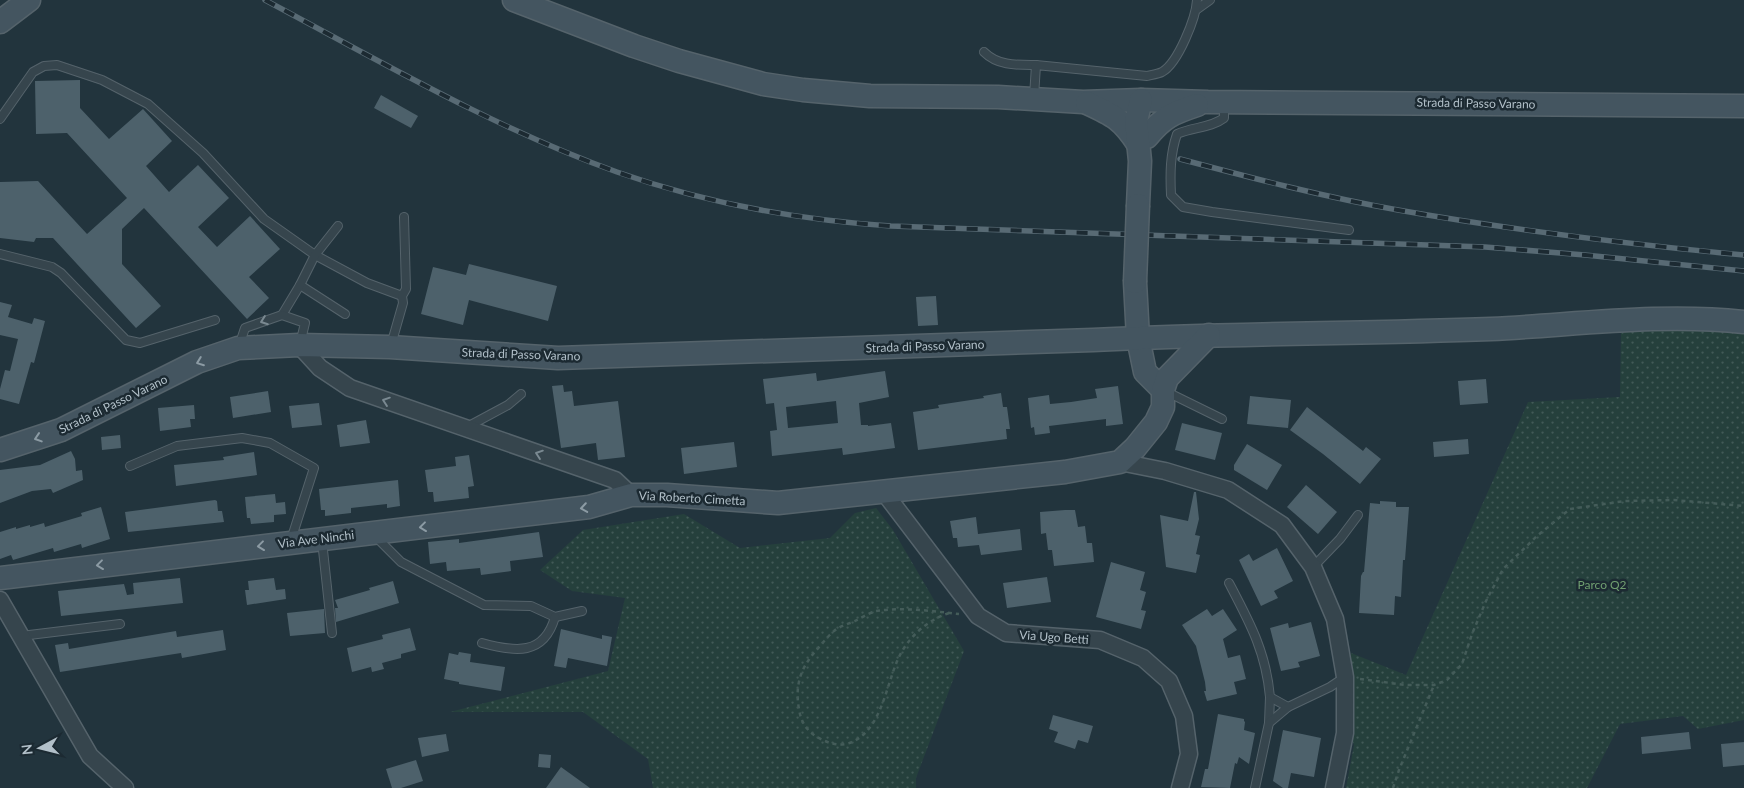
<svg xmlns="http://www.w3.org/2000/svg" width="1744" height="788" viewBox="0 0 1744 788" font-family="Lato,sans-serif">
	<defs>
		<pattern id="grass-dots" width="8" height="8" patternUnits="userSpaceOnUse" patternTransform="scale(1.25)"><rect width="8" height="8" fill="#25403c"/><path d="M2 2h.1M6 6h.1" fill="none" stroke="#425a57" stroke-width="1.8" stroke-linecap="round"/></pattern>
	</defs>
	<rect width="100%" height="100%" fill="#22343d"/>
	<g fill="url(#grass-dots)">
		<path d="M1621,331h123v389l-46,9 -15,-13 -63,8 -33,64h-241l8,-43 -6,-19 3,-73 55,22 122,-273 92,-5z"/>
		<path d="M876,508l17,22 71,121 -48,127v10h-263l-5,-29 -65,-47h-133l158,-41 17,-73 -53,-7 -32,-21 43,-40 101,-16 56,34 90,-10 25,-25z"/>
	</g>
	<g fill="#4d616b" fill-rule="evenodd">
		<path d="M80,80v28l29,31 34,-30 29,32 -26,25 23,26 29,-27 31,33 -31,29 19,20 33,-31 30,33 -31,28 20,21 -22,21 -103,-111 -22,21v35l39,42 -25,22 -83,-90h-17l-2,4 -34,-4v-56l38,-1 49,53 40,-36 -60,-65 -31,1 -1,-53z"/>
		<path d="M381,95l37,21 -7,12 -37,-20z"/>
		<path d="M469,264l88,22 -9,35 -79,-21 -6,25 -42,-11 12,-47 33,8z"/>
		<path d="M936,296l2,29 -20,1 -2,-29z"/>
		<path d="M0,302l12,3 -4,12 24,7 2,-6 11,3 -11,42 -3,-1 -12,42 -19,-5v-10l5,-19 5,1 8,-32 -18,-4z"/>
		<path d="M885,371l4,26 -30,6 2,22h7v1l23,-3 4,25 -52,7 -1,-7 -70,8 -2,-25 7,-1 -3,-27 -8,1 -3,-25 53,-6 1,8zM836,401l2,22 -50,5 -2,-21z"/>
		<path d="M1486,379l2,24 -28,2 -2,-24z"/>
		<path d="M563,385l1,7 8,-1 2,15 44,-5 7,56 -27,3 -2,-17 -35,5 -9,-62z"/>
		<path d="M1118,386l5,38 -17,2v-7l-57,7 1,7 -15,2 -1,-8 -3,1 -3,-30 21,-3 1,9 21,-2 26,-4 -2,-9z"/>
		<path d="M268,391l3,21 -38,6 -3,-21z"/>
		<path d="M1001,393l2,14h4l3,22h-4l1,10 -89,11 -5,-38 26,-4 -1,-3 46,-7 -1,-2z"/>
		<path d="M1250,396l41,4 -3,28 -41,-4z"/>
		<path d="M319,403l3,22 -30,3 -3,-22z"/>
		<path d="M194,405l1,14h-5l1,8 -31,4 -2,-23z"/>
		<path d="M1307,407l56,44 3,-4 15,12 -21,25 -37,-30 -33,-24z"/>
		<path d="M366,420l4,23 -30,4 -3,-22z"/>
		<path d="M1182,423l40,10 -7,27 -40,-10z"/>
		<path d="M120,435l1,13 -19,2 -1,-13z"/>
		<path d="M1468,439l1,15 -35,3 -1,-15z"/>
		<path d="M734,442l3,25 -53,7 -3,-26z"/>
		<path d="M1247,444l35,21 -15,25 -33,-20v-5z"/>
		<path d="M71,451l4,8 1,12 6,-1 1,10 -30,13 -2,-4 -19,2 -32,12v-33l40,-5z"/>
		<path d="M254,452l3,23 -81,11 -2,-21 50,-5 -1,-3z"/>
		<path d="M469,455l5,31 -6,1 1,11 -35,4 -1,-10h-5l-3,-22 31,-4 -1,-9z"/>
		<path d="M398,480l2,26 -13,2v-4l-36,4v5l-26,3v-6h-4l-2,-21z"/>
		<path d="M1306,485l31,27 -19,22 -31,-27z"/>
		<path d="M1194,492h2l3,27 -4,16 5,1 -4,18 4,1 -4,18 -30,-6 -6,-52 28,6z"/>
		<path d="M275,494l1,9 9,-1 1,12 -12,1v7l-23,2 -1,-6h-3l-2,-21z"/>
		<path d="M215,500l2,1 1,10h4l2,11 -96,10 -3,-20z"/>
		<path d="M1380,501l16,1v5h13l-4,53h-2l-2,37 -6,-1 -1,19 -35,-2 2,-37 2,-4h1l6,-69 10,1z"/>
		<path d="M101,507l9,32 -28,9 -1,-4 -27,8 -1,-4 -40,12 -2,-5 -11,4v-27l16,-5v2l14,-4v2l14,-4 1,4 37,-11 -1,-3z"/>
		<path d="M1065,510h10l3,17 7,-1 2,17h5l2,19 -40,4 -2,-16h-4l-2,-17 -5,1 -1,-22z"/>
		<path d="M976,517l2,17 42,-5 2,21 -41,5 -2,-10 -21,2 -1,-9h-4l-3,-17z"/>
		<path d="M539,532l4,25 -33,4 1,10 -30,4 -1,-7 -33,3 -1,-9 -16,2 -2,-22 31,-3v4z"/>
		<path d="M1277,548l16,33 -19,10 4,7 -17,8 -22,-46 10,-6 4,7z"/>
		<path d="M1111,562l34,10 -5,18 6,2 -5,18 5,1 -5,18 -45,-12z"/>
		<path d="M1047,577l4,25 -44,6 -4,-25z"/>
		<path d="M180,578l3,25 -122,13 -3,-25 66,-7 3,11 7,-1 -1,-11z"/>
		<path d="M274,578l2,12 9,-1 1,10 -39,6 -2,-15h4l-1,-9z"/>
		<path d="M393,581l6,22 -63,19 -1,-14h3l-3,-8 35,-10 -1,-2z"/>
		<path d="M324,609l1,24 -35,3 -3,-23z"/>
		<path d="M1207,609l5,7 11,-7 14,21 -14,9 5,19 12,-3 6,24 -12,3 3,12 -30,7 -3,-10h2l-1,-9 -9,-36 -14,-21z"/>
		<path d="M1311,622l9,34 -22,6 2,5 -19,4 -11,-43 18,-5 1,5z"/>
		<path d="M410,628l6,22 -15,4v4l-19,5 2,6 -12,3 -1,-5 -19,5 -5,-24 36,-9 -1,-4z"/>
		<path d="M561,629l41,10v-4l10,2 -5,29 -39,-8 -2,10 -12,-2z"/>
		<path d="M223,630l3,20 -44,8 -1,-5 -121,19 -5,-27 13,-2 1,6 107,-18 1,6z"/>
		<path d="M459,652l12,2 -1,8 35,5 -4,24 -42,-7v-2l-15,-3 5,-26 9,2z"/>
		<path d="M1218,714l26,5v2l1,1 -1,8 11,3 -6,31 -10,-7 -2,7 -2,-1 -5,25 -29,-1 4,-18h3z"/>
		<path d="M1053,715l40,11 -5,17 -10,-3 -3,9 -21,-7 4,-10 -9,-3z"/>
		<path d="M1283,730l38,8 -7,39 -23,-4 -3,15h-5l-10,-7z"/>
		<path d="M1689,732l2,17 -49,5 -1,-17z"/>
		<path d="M446,734l3,17 -27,6 -4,-19z"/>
		<path d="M1744,742v23l-21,2 -2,-23z"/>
		<path d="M539,754l12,1 -1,13 -12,-1z"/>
		<path d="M416,760l7,21 -22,7h-9l-6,-19z"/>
		<path d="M561,767l29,21h-44z"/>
	</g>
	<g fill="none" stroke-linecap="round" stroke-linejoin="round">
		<defs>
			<g id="lane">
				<path d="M1196,10l14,-10"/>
				<path d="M984,52c14,14 33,13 52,13"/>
				<path d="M1034,97l2,-32 111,11c4,-1 11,-2 15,-4 16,-9 34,-54 35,-72"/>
				<path d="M1224,105v13c-13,10 -32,9 -47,16 -7,20 -7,40 -6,61l12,12 29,5 137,18"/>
				<path d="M0,119l33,-47 11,-6 13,-1 45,15 46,24 55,49 61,66 51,36 52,28 35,13"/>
				<path d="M0,254l52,13 9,6 65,67 14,3 75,-23"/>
				<path d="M300,285l45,29"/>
				<path d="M282,315l18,-30 15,-30 23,-29"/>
				<path d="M391,345l12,-42 -1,-7 4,-7 -2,-72"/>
				<path d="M239,346l6,-18 37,-13 23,8 -5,21"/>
				<path d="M1165,391l57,28"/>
				<path d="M467,427l41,-22 13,-11"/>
				<path d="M130,466l47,-20 65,-8 28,5 44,25 -23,72"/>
				<path d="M376,537l25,25 83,43 47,1 24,11 27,-6"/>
				<path d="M322,541l10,92"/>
				<path d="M1313,567l27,-28 18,-24"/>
				<path d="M1229,583c21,40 37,69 41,114l18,10 42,-20 15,-10"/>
				<path d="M21,636l99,-12"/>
				<path d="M482,643c33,9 62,13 73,-26"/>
				<path d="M1269,723l1,-26"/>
				<path d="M1255,788l14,-65 19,-16"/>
			</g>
			<g id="street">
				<path d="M299,345l21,23 30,20 265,92 16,15"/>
				<path d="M1120,462l45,9 63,19 54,35 31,42 22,52 10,58v56l-11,55"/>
				<path d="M883,491l95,125 28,17 94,7 43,18 26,23 15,35 5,38 -9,34"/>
				<path d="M0,600l90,156 35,32"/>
			</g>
			<g id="secondary">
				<path d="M514,0l120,46 45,15 84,23 40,6 67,6 128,1 85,5 58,-2 67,2 536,4"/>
				<path d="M0,22l29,-22"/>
				<path d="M1087,103c26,12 35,16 51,41"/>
				<path d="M1147,137c16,-20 26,-24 50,-32"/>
				<path d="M1138,205l2,-44 -4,-40 5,-21"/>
				<path d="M1135,282l3,56 7,34 18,18"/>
				<path d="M0,450l61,-20 136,-68 41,-14 61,-3 91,2 168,11 535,-18c132,-7 265,-6 398,-11 84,-4 169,-16 253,-7"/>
				<path d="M0,578l589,-71 42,-12h36l111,8 287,-31 55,-10 15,-14 21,-26 7,-15v-17l4,-12 42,-43"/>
			</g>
		</defs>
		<use href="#lane" stroke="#55636b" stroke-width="10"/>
		<use href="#street" stroke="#55636b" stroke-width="19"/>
		<use href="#secondary" stroke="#55636b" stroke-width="25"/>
		<g stroke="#445c59" stroke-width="2.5" stroke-dasharray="4 4" stroke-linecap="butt">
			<path d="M949,613c-24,8 -44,27 -53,51 -11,27 -17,72 -50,80 -11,2 -20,-2 -29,-7 -11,-7 -16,-15 -18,-28 -5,-28 4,-45 22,-64 4,-5 9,-11 13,-14 6,-5 14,-7 21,-10 6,-3 14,-8 21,-10 27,-4 56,0 83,3"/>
			<path d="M1360,679l46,6h28l13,-5 15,-16 10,-30 14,-33 17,-32 34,-33 33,-27 55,-8 49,-1 70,6"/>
			<path d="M1393,788l6,-18 35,-85"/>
		</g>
		<use href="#lane" stroke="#36454d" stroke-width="8"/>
		<use href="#street" stroke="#36454d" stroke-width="16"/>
		<use href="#secondary" stroke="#445560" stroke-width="22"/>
		<defs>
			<g id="rail">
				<path d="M265,0c115,61 229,128 352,172 88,31 181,48 274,54l594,21 100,8 159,16"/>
				<path d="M1180,159c72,19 144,38 218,51 114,20 230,34 346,45"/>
			</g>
		</defs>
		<use href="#rail" stroke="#586a74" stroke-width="5.5"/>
		<use href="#rail" stroke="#1c2a32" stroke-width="4" stroke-dasharray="11" stroke-linecap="butt"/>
		<defs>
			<path id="secondary-bridge" d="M1135,282l3,-77"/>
		</defs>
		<use href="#secondary-bridge" stroke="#55636b" stroke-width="25" stroke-linecap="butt"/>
		<use href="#secondary-bridge" stroke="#445560" stroke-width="22"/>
	</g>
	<defs><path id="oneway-chevron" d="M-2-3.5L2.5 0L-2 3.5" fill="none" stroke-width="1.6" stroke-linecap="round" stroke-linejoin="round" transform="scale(1.25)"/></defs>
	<g stroke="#7a8991">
		<use href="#oneway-chevron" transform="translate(264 321) rotate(160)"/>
		<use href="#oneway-chevron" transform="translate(386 401) rotate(-161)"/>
		<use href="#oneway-chevron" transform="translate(539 454) rotate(-161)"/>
	</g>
	<g stroke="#8c9ba4">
		<use href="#oneway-chevron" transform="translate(200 362) rotate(159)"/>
		<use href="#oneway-chevron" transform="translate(38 438) rotate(162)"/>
		<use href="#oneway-chevron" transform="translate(584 508) rotate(171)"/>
		<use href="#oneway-chevron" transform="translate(423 527) rotate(173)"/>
		<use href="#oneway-chevron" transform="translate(261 546) rotate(173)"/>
		<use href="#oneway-chevron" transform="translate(100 565) rotate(173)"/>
	</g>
	<g text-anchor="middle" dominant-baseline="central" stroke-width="5" stroke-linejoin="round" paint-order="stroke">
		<g font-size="12" fill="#b2c0c9" stroke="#1c2a32">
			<text transform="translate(1476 103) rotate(1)">Strada di Passo Varano</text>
			<text transform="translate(925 346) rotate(-2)">Strada di Passo Varano</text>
			<text transform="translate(521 354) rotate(2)">Strada di Passo Varano</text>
			<text transform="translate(113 404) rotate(-26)">Strada di Passo Varano</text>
			<text transform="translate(692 498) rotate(3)">Via Roberto Cimetta</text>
			<text transform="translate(316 539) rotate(-7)">Via Ave Ninchi</text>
			<text transform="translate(1054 637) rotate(4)">Via Ugo Betti</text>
		</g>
		<g font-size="12" fill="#709f70" stroke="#1c2a32">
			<text x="1602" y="584">Parco Q2</text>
		</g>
	</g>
	<g transform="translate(40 748) rotate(263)" stroke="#1c2a32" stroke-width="4" paint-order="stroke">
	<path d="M0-4L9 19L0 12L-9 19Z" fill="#b2c0c9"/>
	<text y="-8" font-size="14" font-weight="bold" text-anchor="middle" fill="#b2c0c9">N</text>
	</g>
</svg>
